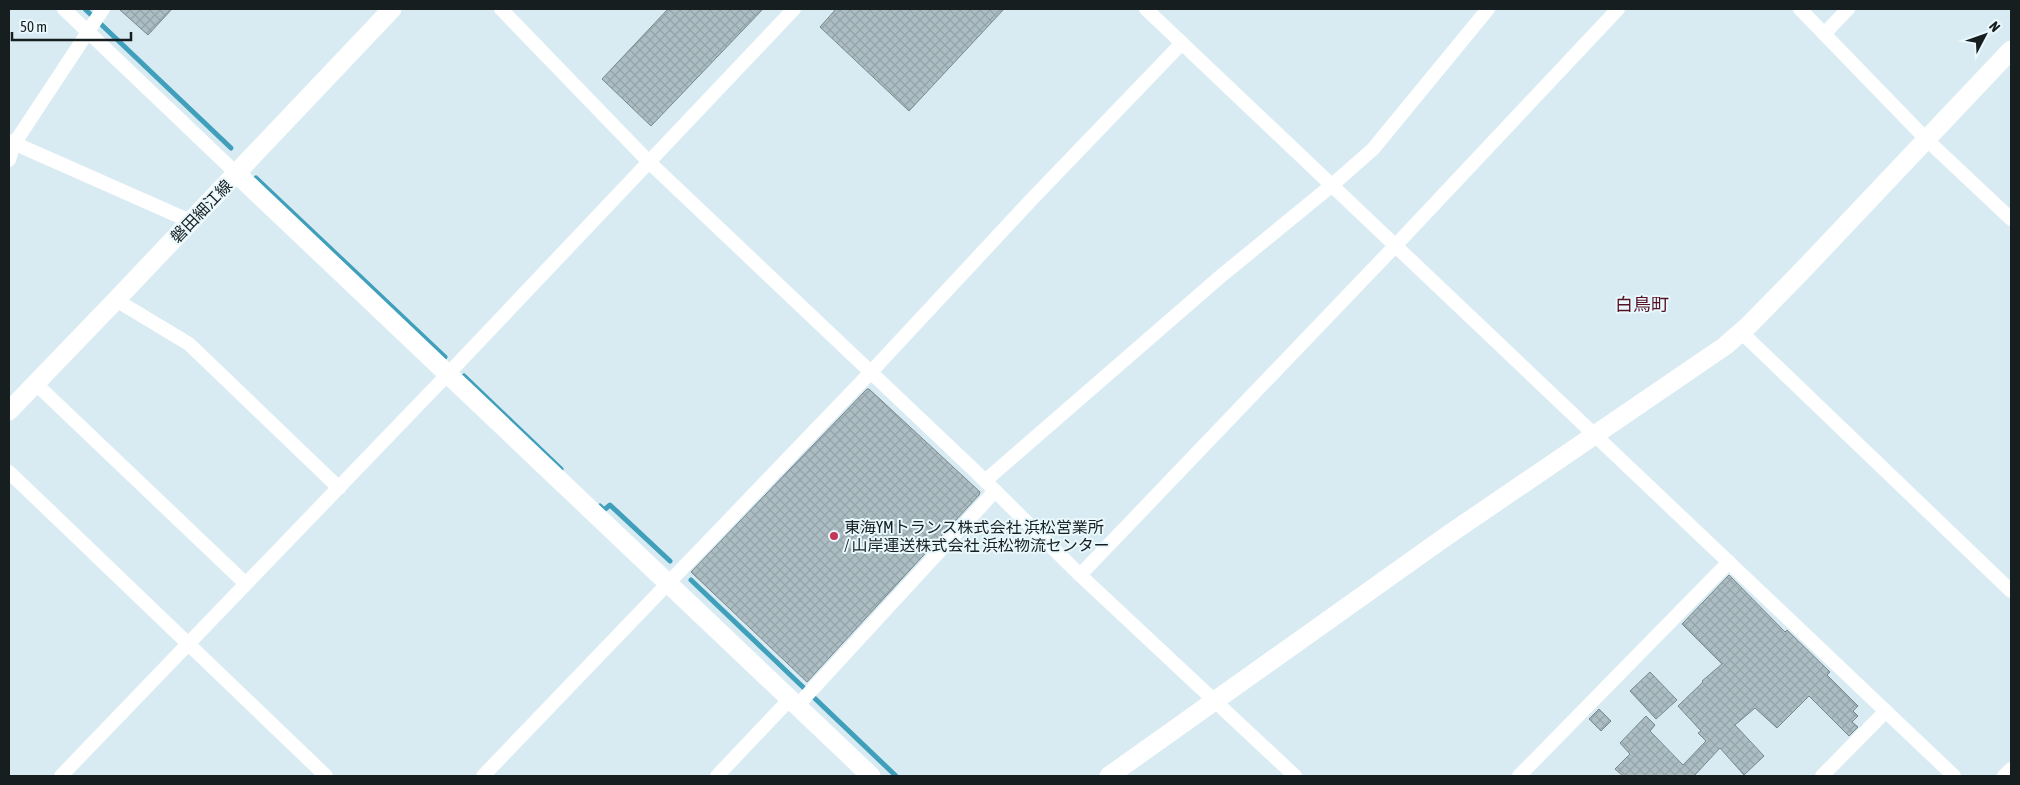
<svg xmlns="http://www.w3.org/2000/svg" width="2020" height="785" viewBox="0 0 2020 785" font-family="'Asap Condensed','Noto Sans JP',sans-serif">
	<defs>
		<pattern id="building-cross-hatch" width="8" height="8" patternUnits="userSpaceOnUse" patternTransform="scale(1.25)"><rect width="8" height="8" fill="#acbec4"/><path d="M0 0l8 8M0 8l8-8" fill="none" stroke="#93a3a8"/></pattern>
	</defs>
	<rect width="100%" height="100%" fill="#d9ebf2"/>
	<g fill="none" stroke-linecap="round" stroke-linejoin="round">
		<g stroke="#40a0bc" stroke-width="5">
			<path d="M85,9l146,139"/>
			<path d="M256,178l189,179"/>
			<path d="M464,376l97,93"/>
			<path d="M600,506l4,4 6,-5 60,56"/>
			<path d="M691,580l205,196"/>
		</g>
	</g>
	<g fill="url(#building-cross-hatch)" stroke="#77888e">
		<path d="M119,9h53l-24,26z"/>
		<path d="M668,9h95l-112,117 -49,-47z"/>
		<path d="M836,9h168l-95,102 -89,-84z"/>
		<path d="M867,389h2l111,103 -1,3 -172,187 -116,-110z"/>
		<path d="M1729,575l56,57 2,-2 43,42 -3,3 31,31 -5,5 5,5 -6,6 6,5 -9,9 -40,-40 -32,32 -22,-20 -20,17 29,31 -20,19 -24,-27 -26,28h-71l-8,-7 15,-15 -10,-11 26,-27 9,9 -5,6 33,34 23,-24 -8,-8 3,-2 -23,-25 25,-24 -1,-1 20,-17 -40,-40z"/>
		<path d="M1650,672l27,28 -21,19 -26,-28z"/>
		<path d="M1599,709l12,12 -10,10 -12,-12z"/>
	</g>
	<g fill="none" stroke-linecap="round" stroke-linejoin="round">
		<g stroke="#fff" stroke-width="14">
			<path d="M64,9l173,165"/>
			<path d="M501,9l148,153 326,309 105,104 215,201"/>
			<path d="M1146,9l808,767"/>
			<path d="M1800,9l127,131 84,79"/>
			<path d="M1824,34l24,-25"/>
			<path d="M9,141l181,80"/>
			<path d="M9,160l5,-16 89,-135"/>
			<path d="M116,300l73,44 150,144"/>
			<path d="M1741,332l270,259"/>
			<path d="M35,383l211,201"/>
			<path d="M9,472l317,304"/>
			<path d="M985,481l236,-205 110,-90 42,-37 115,-140"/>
			<path d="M1080,575l315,-329 223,-237"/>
			<path d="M797,706l198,-215"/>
			<path d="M61,776l386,-401 347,-366"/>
			<path d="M483,776l387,-403 162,-174 150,-156"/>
			<path d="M717,776l73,-77"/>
			<path d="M1519,776l210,-214"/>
			<path d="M1822,776l64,-65"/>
			<path d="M2004,776l7,-7"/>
		</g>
		<g stroke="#fff" stroke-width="19">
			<path d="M237,174l634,602"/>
			<path d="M9,411l107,-111 276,-291"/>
			<path d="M1109,776l339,-241 277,-189 23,-20 52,-53 211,-223"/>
		</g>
	</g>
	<circle fill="#c53559" stroke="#e9f8fd" stroke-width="2" cx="834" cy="536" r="5"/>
	<g text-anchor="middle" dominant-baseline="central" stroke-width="4" stroke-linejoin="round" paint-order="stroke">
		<g font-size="16" fill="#171e20" stroke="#e9f8fd">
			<text transform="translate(201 211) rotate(-46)">磐田細江線</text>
		</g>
		<g font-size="16" fill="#171e20" stroke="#e9f8fd" text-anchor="start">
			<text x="844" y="527">東海YMトランス株式会社 浜松営業所<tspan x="844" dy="18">/ 山岸運送株式会社 浜松物流センター</tspan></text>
		</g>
		<g font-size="18" fill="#561123" stroke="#e9f8fd">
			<text x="1642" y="304">白鳥町</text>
		</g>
	</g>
	<rect width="2020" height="785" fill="none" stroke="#171e20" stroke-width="20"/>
	<g transform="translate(1985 35) rotate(49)" stroke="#e9f8fd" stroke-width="4" paint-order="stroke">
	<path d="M0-4L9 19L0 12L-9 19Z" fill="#171e20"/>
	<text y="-8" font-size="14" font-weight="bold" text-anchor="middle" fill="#171e20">N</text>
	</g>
	<path d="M12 32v8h119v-8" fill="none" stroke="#171e20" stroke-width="2.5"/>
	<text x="20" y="32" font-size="15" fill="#171e20" stroke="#e9f8fd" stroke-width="4" paint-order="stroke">50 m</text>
</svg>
